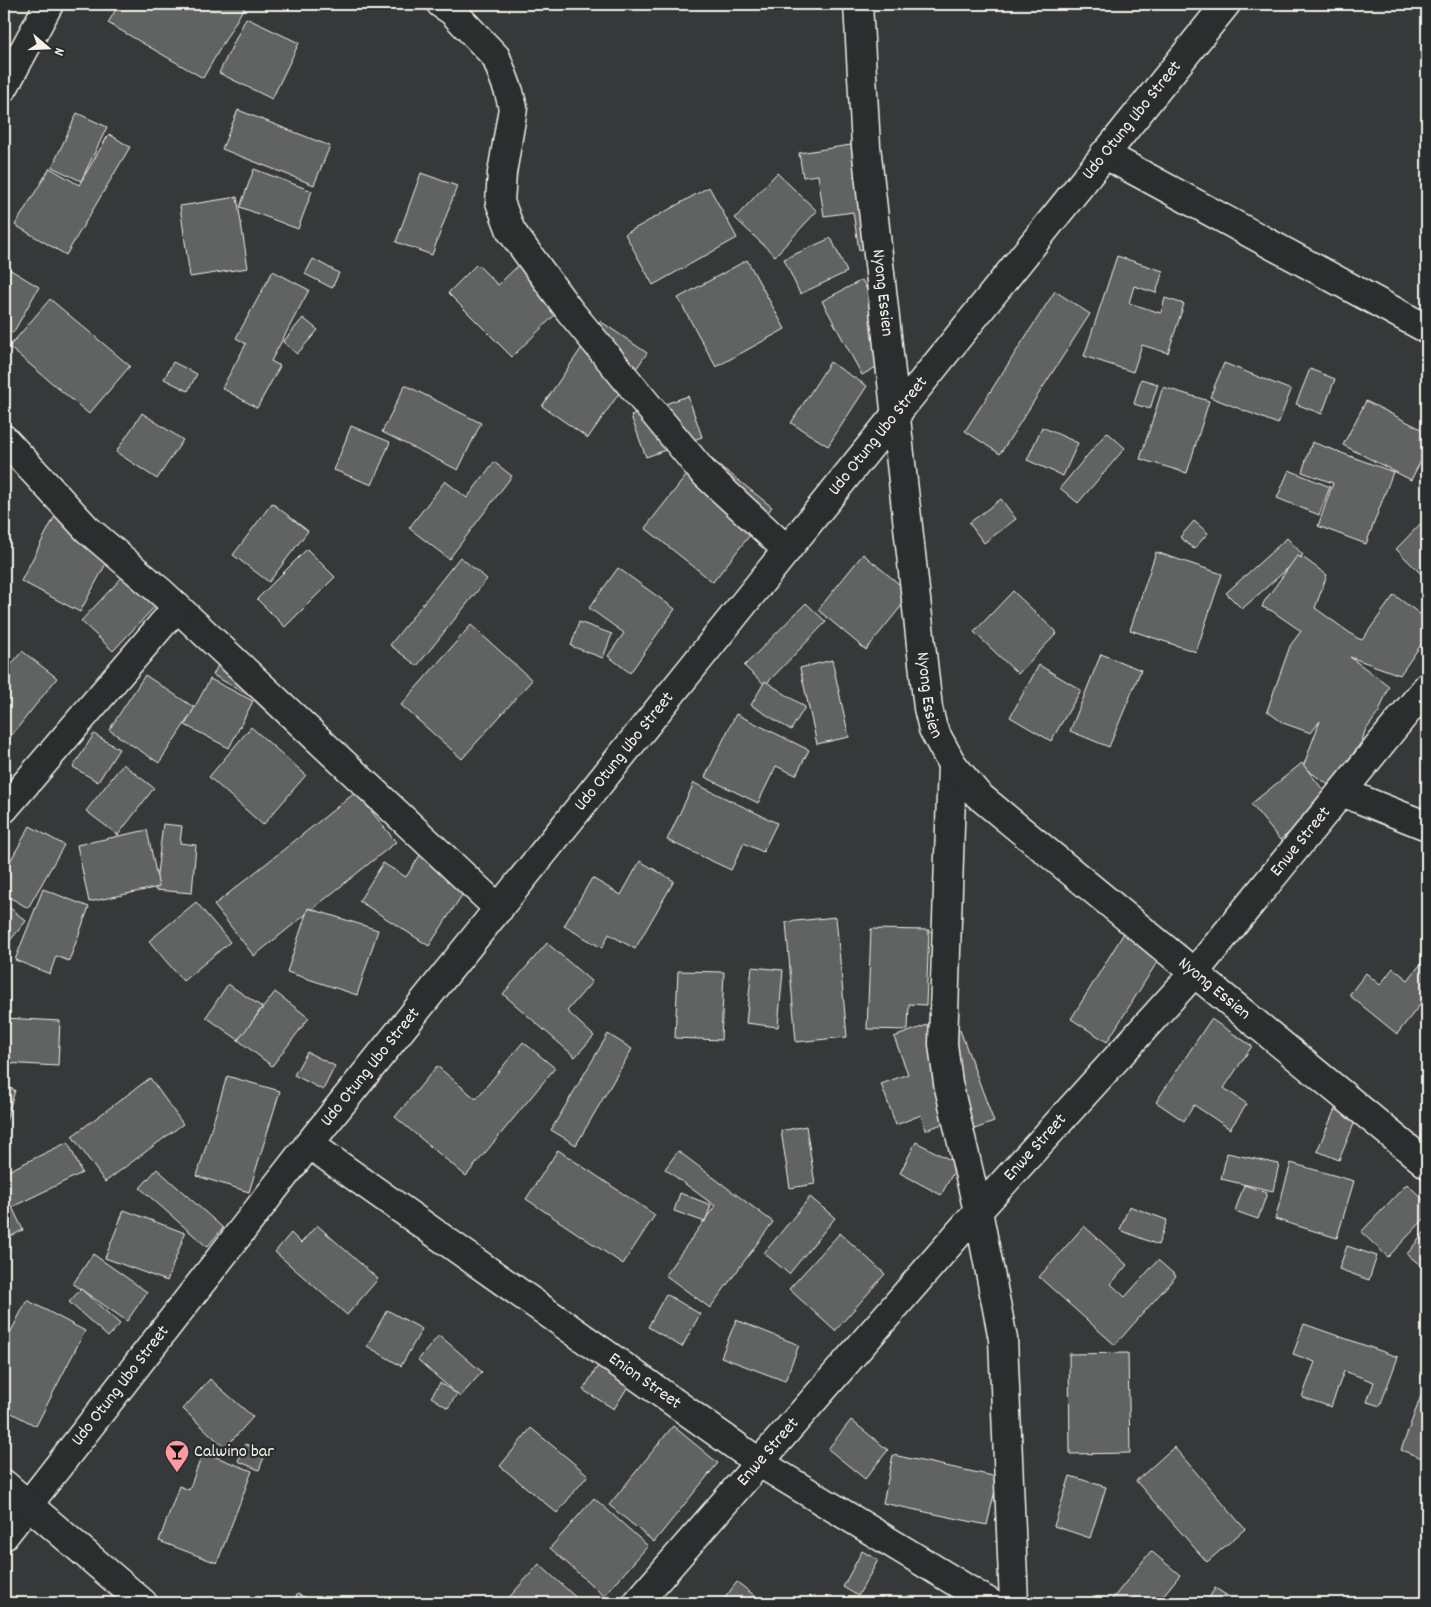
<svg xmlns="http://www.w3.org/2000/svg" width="1431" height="1607" viewBox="0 0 1431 1607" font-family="Dekko,sans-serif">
	<rect width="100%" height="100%" fill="#363939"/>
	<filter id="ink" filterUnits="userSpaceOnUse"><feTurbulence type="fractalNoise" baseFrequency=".02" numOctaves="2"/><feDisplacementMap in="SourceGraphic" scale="10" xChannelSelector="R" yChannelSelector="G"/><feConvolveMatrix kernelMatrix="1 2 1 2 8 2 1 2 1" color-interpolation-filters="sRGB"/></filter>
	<g filter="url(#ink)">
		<g fill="#616362" stroke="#f4f1e8">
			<path d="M119,4h127l-43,74 -95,-55z"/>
			<path d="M246,18l53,25 -27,56 -53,-26z"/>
			<path d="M238,110l92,36 -16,39 -92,-36z"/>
			<path d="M77,113l30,14 -26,54 -29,-14z"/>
			<path d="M109,134l21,13 -64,108 -51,-30 35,-57 29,17z"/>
			<path d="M870,142l16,103 -27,5 -6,-38 -29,4 -6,-41 -15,2 -4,-24z"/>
			<path d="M254,169l58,22 -14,38 -58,-22z"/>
			<path d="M421,173l36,13 -25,69 -36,-13z"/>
			<path d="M777,173l40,38 -42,45 -40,-38z"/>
			<path d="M709,187l28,51 -84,47 -28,-51z"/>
			<path d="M237,197l11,71 -58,9 -10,-71z"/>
			<path d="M831,238l16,34 -47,22 -16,-35z"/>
			<path d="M528,256l43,43 -59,58 -64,-64 29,-29 21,21z"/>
			<path d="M1117,256l46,15 -7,22 -22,-7 -5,17 32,10 4,-15 19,6 -16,49 -26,-8 -9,27 -49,-16z"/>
			<path d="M313,259l26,14 -7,15 -27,-14z"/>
			<path d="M747,260l38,69 -69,38 -38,-69z"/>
			<path d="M4,266l35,21 -26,46 -9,-5z"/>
			<path d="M273,271l36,19 -38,71 9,5 -23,42 -35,-20 24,-44 -10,-6z"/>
			<path d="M862,280l39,73 -39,22 -40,-74z"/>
			<path d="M1055,291l35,23 -90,140 -35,-23z"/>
			<path d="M50,299l80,67 -41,48 -80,-67z"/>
			<path d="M303,318l15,12 -21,24 -14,-12z"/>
			<path d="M600,321l47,32 -59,85 -46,-32z"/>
			<path d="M173,362l24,12 -9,17 -24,-12z"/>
			<path d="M830,362l37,24 -39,60 -37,-23z"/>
			<path d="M1224,363l67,27 -13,34 -68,-27z"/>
			<path d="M1310,369l25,10 -13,35 -26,-10z"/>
			<path d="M1141,379l17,5 -8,25 -16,-5z"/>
			<path d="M405,385l76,38 -23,47 -76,-38z"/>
			<path d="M1163,387l46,14 -22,72 -47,-14z"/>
			<path d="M688,396l14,41 -56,20 -15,-41z"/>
			<path d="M1366,401l61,31v17l-16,31 -68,-35z"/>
			<path d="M142,413l41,27 -26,39 -41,-27z"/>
			<path d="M351,426l39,16 -18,43 -38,-15z"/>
			<path d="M1042,427l36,16 -15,33 -36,-16z"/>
			<path d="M1107,432l18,16 -47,55 -18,-15z"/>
			<path d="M1312,442l81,30 -27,72 -48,-18 15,-43 -31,-11z"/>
			<path d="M704,453l68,54 -59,75 -68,-54z"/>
			<path d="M494,462l18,14 -63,83 -40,-31 36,-47 22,17z"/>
			<path d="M1289,470l41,17 -11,28 -42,-17z"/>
			<path d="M1001,499l15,20 -32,24 -15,-20z"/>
			<path d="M272,503l36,28 -39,51 -36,-27z"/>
			<path d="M57,512l60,31 -37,69 -59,-31z"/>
			<path d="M1427,517v63l-31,-31z"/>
			<path d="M1194,521l14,12 -14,16 -14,-12z"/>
			<path d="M1287,538l16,17 -61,54 -16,-16z"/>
			<path d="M307,549l28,28 -50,50 -28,-28z"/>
			<path d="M1156,552l66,22 -26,78 -66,-22z"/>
			<path d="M863,554l48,40 -45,56 -48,-40z"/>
			<path d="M1297,556l8,3 22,16 -12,33 42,30 5,2 32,-45 33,24v17l-27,39 -50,-18 39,29 -10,26 -14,19 -3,10 -32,45 -27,-19 17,-46 -9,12 -28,-10 -16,-12 23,-65 11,-15 -29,-20 -10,-4 2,-5z"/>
			<path d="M460,557l27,22 -70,87 -27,-21z"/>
			<path d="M618,568l57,41 -45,64 -22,-17 16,-23 -35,-25z"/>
			<path d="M128,571l32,30 -47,50 -32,-30z"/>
			<path d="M1013,591l44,42 -39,41 -44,-42z"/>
			<path d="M806,603l20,19 -61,63 -21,-19z"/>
			<path d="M579,622l33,12 -9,24 -32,-12z"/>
			<path d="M471,625l61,55 -70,79 -61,-54z"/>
			<path d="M22,651l35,27 -53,67v-71z"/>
			<path d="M1101,654l40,16 -32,77 -39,-16z"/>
			<path d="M832,660l17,77 -32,7 -17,-76z"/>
			<path d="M219,663l41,22 -7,13 -40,-23z"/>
			<path d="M1039,665l42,25 -30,51 -41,-24z"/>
			<path d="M145,675l50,33 -36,55 -50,-33z"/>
			<path d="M210,679l43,22 -24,47 -44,-23z"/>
			<path d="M765,681l40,26 -14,23 -40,-25z"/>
			<path d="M736,714l73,36 -13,25 -20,-9 -18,37 -53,-26z"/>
			<path d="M251,727l55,48 -43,50 -54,-48z"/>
			<path d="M94,734l25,15 -21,33 -25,-15z"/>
			<path d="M1302,763l29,37 -51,40 -29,-36z"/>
			<path d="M123,764l31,24 -36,47 -32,-24z"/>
			<path d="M694,783l83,40 -14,29 -19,-9 -13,27 -64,-30z"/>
			<path d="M356,792l40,50 -142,114 -40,-51z"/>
			<path d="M163,824l19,2 -2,17 16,2 -4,48 -37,-3z"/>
			<path d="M30,826l34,19 -36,63 -24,-14v-22z"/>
			<path d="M147,830l12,57 -70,15 -12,-57z"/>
			<path d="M431,838l48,31 -50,77 -70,-45 24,-38 23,14z"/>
			<path d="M640,861l34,20 -39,68 -26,-15 -7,14 -38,-22 28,-48 29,17z"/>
			<path d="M43,889l46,18 -20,54 -13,-5 -6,18 -35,-14z"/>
			<path d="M196,902l34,40 -47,39 -34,-40z"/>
			<path d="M4,903l22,18 -22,27z"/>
			<path d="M308,908l70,22 -21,65 -70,-23z"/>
			<path d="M836,917l11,120 -51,5 -10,-120z"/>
			<path d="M1127,928l37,23 -57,91 -36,-23z"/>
			<path d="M871,929l58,1 -3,75 -17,-1 -1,26 -41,-1z"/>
			<path d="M547,943l45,39 -25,29 27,25 -19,21 -72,-63z"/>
			<path d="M1427,956v40l-30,38 -48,-39 17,-22 14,12 13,-17 15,12z"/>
			<path d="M752,967l31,3 -5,57 -32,-4z"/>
			<path d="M678,971l46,1 -3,68 -46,-2z"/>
			<path d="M228,984l34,23 -22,34 -34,-24z"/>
			<path d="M275,992l34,26 -37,48 -34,-26z"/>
			<path d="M4,1018l56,3 -2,45 -54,-3z"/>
			<path d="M1211,1019l41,27 -28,42 23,16 -17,25 -36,-24 -10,16 -28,-19z"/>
			<path d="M930,1024l5,15 25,-9 34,92 -22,8 -6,-15 -40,15 -5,-15 -25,10 -15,-41 27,-10 -14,-37z"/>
			<path d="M608,1034l24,15 -56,96 -25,-15z"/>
			<path d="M523,1042l32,26 -89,108 -71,-59 42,-51 39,33z"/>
			<path d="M307,1052l28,14 -12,24 -29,-15z"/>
			<path d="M227,1076l53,15 -31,101 -52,-16z"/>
			<path d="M150,1078l33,46 -78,58 -33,-46z"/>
			<path d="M4,1086l11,4 -11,38z"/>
			<path d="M1335,1109l21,10 -17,41 -22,-9z"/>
			<path d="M806,1126l9,58 -25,4 -9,-57z"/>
			<path d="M68,1142l14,31 -70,34 11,23 -14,7 -5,-10v-54z"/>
			<path d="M916,1142l42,22 -17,31 -41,-22z"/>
			<path d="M558,1150l97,65 -32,49 -97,-65z"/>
			<path d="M678,1151l95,71 -63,86 -45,-33 50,-69 -50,-37z"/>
			<path d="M1227,1153l52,11 -6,27 -52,-12z"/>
			<path d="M1291,1163l63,18 -17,57 -62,-19z"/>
			<path d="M157,1169l66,59 -16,19 -67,-59z"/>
			<path d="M1407,1184l20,19v13l-39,41 -27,-25z"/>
			<path d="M1244,1185l23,8 -9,26 -23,-8z"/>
			<path d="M680,1193l31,12 -6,17 -31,-11z"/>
			<path d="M810,1197l25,21 -46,56 -25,-21z"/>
			<path d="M1129,1206l38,14 -9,25 -38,-15z"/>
			<path d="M124,1210l61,23 -18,48 -62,-23z"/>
			<path d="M317,1225l61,54 -31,36 -72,-63 16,-19 10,10z"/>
			<path d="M1084,1226l43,39 -16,19 14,13 33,-37 18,16 -61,69 -76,-68z"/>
			<path d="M1427,1229v42l-20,-17z"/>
			<path d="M840,1233l45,41 -50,57 -46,-42z"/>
			<path d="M1347,1246l30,10 -8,24 -30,-11z"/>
			<path d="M93,1254l54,38 -20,29 -54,-37z"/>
			<path d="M81,1289l39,35 -12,13 -39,-35z"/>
			<path d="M666,1294l34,20 -18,33 -34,-20z"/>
			<path d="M27,1300l58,31 -49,95 -32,-17v-64z"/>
			<path d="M387,1310l35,19 -21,37 -34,-20z"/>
			<path d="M736,1320l63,25 -14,36 -64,-24z"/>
			<path d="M1304,1324l94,33 -18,49 -13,-4 7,-20 -30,-11 -13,36 -29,-10 13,-35 -22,-8z"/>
			<path d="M439,1335l43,37 -22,25 -42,-37z"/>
			<path d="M1128,1353l2,100 -60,1 -1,-100z"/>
			<path d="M601,1361l31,19 -18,29 -31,-19z"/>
			<path d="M210,1379l43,38 -28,31 -42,-39z"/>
			<path d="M440,1383l17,11 -9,14 -17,-11z"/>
			<path d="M1421,1396l6,2v62l-26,-10z"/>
			<path d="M851,1420l37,30 -23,29 -37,-30z"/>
			<path d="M673,1426l45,37 -64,79 -45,-37z"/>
			<path d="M531,1428l57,47 -31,38 -57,-47z"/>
			<path d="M245,1444l21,8 -7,18 -21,-9z"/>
			<path d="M1174,1447l71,82 -38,33 -71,-81z"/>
			<path d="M203,1452l49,19 -35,92 -58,-22 20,-55 10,4z"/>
			<path d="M893,1455l105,22 -11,48 -104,-22z"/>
			<path d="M1070,1476l36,11 -16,51 -36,-12z"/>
			<path d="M594,1498l54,48 -44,50 -54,-48z"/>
			<path d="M862,1551l16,9 -20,36 -15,-9z"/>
			<path d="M1151,1551l29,24 -23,28h-48z"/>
			<path d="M539,1564l43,39h-78z"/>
			<path d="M737,1582l27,21h-43z"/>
			<path d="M1215,1588l24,15h-33z"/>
			<path d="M297,1594l15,6 -1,3h-17z"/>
			<path d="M1186,1597l7,6h-13z"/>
		</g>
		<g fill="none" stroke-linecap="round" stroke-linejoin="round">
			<defs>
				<g id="minor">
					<path d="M441,4l11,7 44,46 13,35 4,16 -11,65 -2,29 11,29 58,79 133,161 85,79"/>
					<path d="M4,87l45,-83"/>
					<path d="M1104,154l323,175"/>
					<path d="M4,439l83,90 75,64 337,316"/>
					<path d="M952,764l-9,280 5,39 30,128 25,128 11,264"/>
					<path d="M1342,792l85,34"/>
					<path d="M4,809l173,-202"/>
					<path id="s1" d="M309,1144l451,319 230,140"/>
					<path id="s2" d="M4,1536l305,-392 917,-1140"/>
					<path id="s3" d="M637,1603l341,-392 216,-238 233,-286"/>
				</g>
				<g id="tertiary">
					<path id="s4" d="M858,4l8,142 62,562 5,21 19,35 26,31 449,369"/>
					<path d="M4,1484l139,119"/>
				</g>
			</defs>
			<use href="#minor" stroke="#f4f1e8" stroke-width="31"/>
			<use href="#tertiary" stroke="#f4f1e8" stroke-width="31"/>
			<use href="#minor" stroke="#2a2d2e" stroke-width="28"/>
			<use href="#tertiary" stroke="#2a2d2e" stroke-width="28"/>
		</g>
	</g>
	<defs>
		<symbol id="bar-pin" viewBox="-11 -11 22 30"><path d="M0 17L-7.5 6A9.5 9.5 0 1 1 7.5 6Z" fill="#ff9aa2" stroke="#2a2d2e"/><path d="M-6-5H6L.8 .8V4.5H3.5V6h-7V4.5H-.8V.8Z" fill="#111"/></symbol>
	</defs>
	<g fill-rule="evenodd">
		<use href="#bar-pin" x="163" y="1438" width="28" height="38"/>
	</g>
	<g text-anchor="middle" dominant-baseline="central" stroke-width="4.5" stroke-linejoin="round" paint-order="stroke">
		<g font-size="18" fill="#f4f1e8" stroke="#2a2d2e">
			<text stroke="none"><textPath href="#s2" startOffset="1810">Udo Otung Ubo Street</textPath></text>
			<text stroke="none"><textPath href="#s4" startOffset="290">Nyong Essien</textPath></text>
			<text stroke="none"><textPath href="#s2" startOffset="1405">Udo Otung Ubo Street</textPath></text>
			<text stroke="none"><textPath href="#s4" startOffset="695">Nyong Essien</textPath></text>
			<text stroke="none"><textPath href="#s2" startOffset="1000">Udo Otung Ubo Street</textPath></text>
			<text stroke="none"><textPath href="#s3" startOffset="1010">Enwe Street</textPath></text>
			<text stroke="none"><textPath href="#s4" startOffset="1115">Nyong Essien</textPath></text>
			<text stroke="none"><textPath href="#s2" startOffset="595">Udo Otung Ubo Street</textPath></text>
			<text stroke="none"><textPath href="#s3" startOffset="605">Enwe Street</textPath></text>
			<text stroke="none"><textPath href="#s1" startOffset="411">Enion Street</textPath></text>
			<text stroke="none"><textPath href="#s2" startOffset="190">Udo Otung Ubo Street</textPath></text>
			<text stroke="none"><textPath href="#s3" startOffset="200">Enwe Street</textPath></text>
		</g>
		<g font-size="18" fill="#f4f1e8" stroke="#2a2d2e" text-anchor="start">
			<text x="194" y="1452">Calwino bar</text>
		</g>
	</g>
	<rect width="1431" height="1607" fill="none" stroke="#2a2d2e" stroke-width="20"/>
	<rect x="10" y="10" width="1411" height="1587" fill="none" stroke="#f4f1e8" stroke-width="2" filter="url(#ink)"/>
	<g transform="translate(48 48) rotate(109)" stroke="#2a2d2e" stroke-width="4" paint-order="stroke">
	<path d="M0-4L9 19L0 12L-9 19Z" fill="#f4f1e8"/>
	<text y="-8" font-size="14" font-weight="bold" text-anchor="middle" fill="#f4f1e8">N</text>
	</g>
</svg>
